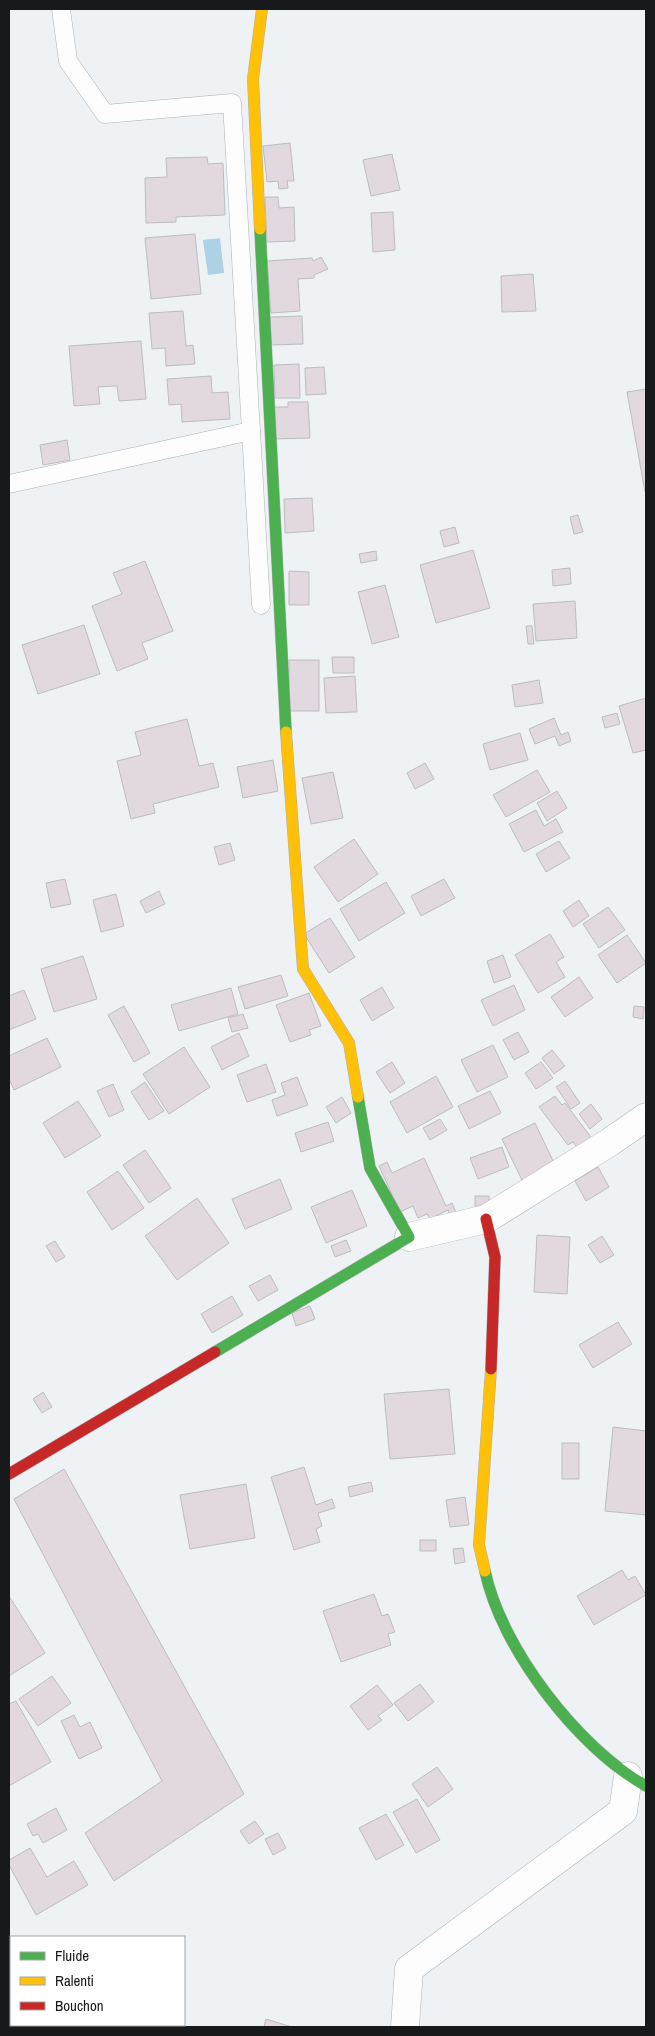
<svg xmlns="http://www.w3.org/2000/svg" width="655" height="2036" viewBox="0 0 655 2036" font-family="'Archivo Narrow',sans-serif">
	<rect width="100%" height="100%" fill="#eff2f5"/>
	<path fill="#add2e6" d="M220,238l4,35 -16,2 -5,-35z"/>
	<g fill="#e1d9df" stroke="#bcbdbf">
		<path d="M290,143l4,38h-7l1,7 -9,1 -1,-8 -11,1 -4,-36z"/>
		<path d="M392,154l8,36 -29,6 -8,-36z"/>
		<path d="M207,157l1,7 15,-1 2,52 -49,2v5l-30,1 -1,-45 22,-1 -1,-19z"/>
		<path d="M265,197h13l1,11 15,-1 1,34 -28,1z"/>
		<path d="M393,212l2,38 -22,2 -2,-39z"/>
		<path d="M195,234l6,60 -50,5 -6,-61z"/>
		<path d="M321,257l7,12 -14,6v3l-16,1 2,32 -29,2 -4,-52 45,-3 1,3z"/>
		<path d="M533,274l3,37 -34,1 -1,-36z"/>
		<path d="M183,311l3,35 7,-1 2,19 -29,2 -1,-18 -13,1 -3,-36z"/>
		<path d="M302,316l1,28 -32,1 -1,-28z"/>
		<path d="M141,341l5,58 -27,2 -2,-15 -19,1 2,17 -26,2 -5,-60z"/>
		<path d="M299,364l1,34h-25l-1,-33z"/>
		<path d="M324,367l2,27 -20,1 -1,-27z"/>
		<path d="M211,376l1,17 16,-1 2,27 -48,3 -1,-18 -12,1 -2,-26z"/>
		<path d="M646,389v103h-1l-18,-100z"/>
		<path d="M288,402h20l2,36 -36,1 -1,-32h15z"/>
		<path d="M67,440l3,20 -27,5 -3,-20z"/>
		<path d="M312,498l2,33 -29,2 -1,-34z"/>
		<path d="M578,515l5,17 -9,2 -4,-17z"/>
		<path d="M455,527l4,16 -15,4 -4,-16z"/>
		<path d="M473,550l17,58 -54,15 -16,-58z"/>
		<path d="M376,551l1,9 -16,3 -2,-9z"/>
		<path d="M145,561l28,70 -31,12 6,16 -31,12 -25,-65 30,-12 -9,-21z"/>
		<path d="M570,568l1,16 -18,2 -1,-16z"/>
		<path d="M289,571l20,1v33h-20z"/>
		<path d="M385,585l14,52 -27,7 -14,-52z"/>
		<path d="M575,601l2,37 -41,3 -3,-37z"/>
		<path d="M84,625l16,49 -62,20 -16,-49z"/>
		<path d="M526,626h6l2,18h-6z"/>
		<path d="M332,657h22v16h-21z"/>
		<rect x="289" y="660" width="30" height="51"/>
		<path d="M355,676l2,36 -31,1 -2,-35z"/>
		<path d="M539,680l4,23 -28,4 -3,-22z"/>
		<path d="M646,698v52l-13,3 -14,-47z"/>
		<path d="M617,713l3,11 -15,4 -3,-11z"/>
		<path d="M554,718l7,17 7,-3 3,9 -12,5 -4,-10 -20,8 -6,-15z"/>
		<path d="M187,719l12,47 14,-3 6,24 -66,17 2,9 -24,6 -14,-58 24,-6 -6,-23z"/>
		<path d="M520,733l8,27 -38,10 -7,-26z"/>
		<path d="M273,760l5,31 -35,7 -6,-31z"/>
		<path d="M425,763l9,16 -19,10 -8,-16z"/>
		<path d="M537,770l13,22 -44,25 -13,-22z"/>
		<path d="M333,772l10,46 -32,6 -9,-46z"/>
		<path d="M557,791l10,17 -20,13 -10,-18z"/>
		<path d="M536,810l8,16 12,-7 7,13 -39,20 -15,-28z"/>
		<path d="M354,839l24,35 -40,28 -24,-35z"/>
		<path d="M559,841l11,17 -24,14 -10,-18z"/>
		<path d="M230,843l5,17 -16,5 -5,-18z"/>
		<path d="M65,879l6,25 -20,4 -5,-25z"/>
		<path d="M444,879l11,19 -34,18 -10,-20z"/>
		<path d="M386,882l19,31 -46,28 -19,-32z"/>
		<path d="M159,891l6,13 -19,9 -6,-12z"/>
		<path d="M116,894l8,32 -23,6 -8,-32z"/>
		<path d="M579,900l10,16 -16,11 -10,-16z"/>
		<path d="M608,907l17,23 -26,18 -16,-24z"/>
		<path d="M330,918l25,39 -26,16 -25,-39z"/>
		<path d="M550,934l14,23 -8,5 9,15 -27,16 -23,-38z"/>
		<path d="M627,935l19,28 -29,20 -19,-28z"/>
		<path d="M503,955l8,22 -17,6 -7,-22z"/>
		<path d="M83,956l14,43 -43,13 -13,-43z"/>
		<path d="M281,975l7,21 -43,13 -7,-22z"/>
		<path d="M579,977l14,21 -28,19 -14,-20z"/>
		<path d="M514,985l11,25 -32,16 -12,-26z"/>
		<path d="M382,987l12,21 -22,13 -12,-21z"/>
		<path d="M231,988l7,26 -59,17 -8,-26z"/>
		<path d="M24,990l12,29 -27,11v-34z"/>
		<path d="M309,993l12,33 -12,4 2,5 -21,7 -14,-37z"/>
		<path d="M124,1006l26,47 -16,9 -26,-47z"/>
		<path d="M634,1006l10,1 -1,12 -10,-2z"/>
		<path d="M243,1014l5,14 -16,4 -4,-14z"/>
		<path d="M518,1032l11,20 -15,8 -11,-20z"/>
		<path d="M239,1033l10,23 -27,14 -11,-23z"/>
		<path d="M47,1038l14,29 -47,23 -5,-11v-23z"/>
		<path d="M493,1045l15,32 -31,15 -16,-32z"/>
		<path d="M184,1047l26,40 -41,27 -26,-40z"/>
		<path d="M552,1050l13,16 -11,8 -12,-16z"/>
		<path d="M392,1062l13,21 -15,10 -14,-21z"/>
		<path d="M541,1062l12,16 -17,11 -11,-16z"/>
		<path d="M266,1064l10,28 -29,10 -10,-27z"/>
		<path d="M436,1076l17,31 -46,26 -17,-31z"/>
		<path d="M297,1077l11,28 -31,11 -5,-16 13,-5 -4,-12z"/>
		<path d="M565,1081l15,22 -9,6 -15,-22z"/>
		<path d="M145,1082l19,29 -15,9 -18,-28z"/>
		<path d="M113,1084l11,26 -15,7 -12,-26z"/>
		<path d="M490,1091l11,22 -32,16 -11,-23z"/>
		<path d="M555,1096l7,9 3,-2 29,38 -14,10 -7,-9 -5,3 -29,-38z"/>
		<path d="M342,1097l9,16 -15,10 -10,-16z"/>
		<path d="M78,1101l23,35 -36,22 -22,-35z"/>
		<path d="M591,1104l11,15 -12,10 -11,-15z"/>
		<path d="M440,1119l7,11 -17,10 -7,-12z"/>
		<path d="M328,1122l6,19 -33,11 -6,-19z"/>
		<path d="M535,1123l20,42 -33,15 -20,-41z"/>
		<path d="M502,1147l7,20 -31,12 -8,-21z"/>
		<path d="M145,1150l26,38 -22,15 -26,-38z"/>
		<path d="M424,1158l22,48 6,-3 4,9 -6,3 -2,-5 -18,9 -3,-5 -9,4 -5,-12 -13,6 -21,-46 8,-4 5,11z"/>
		<path d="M598,1167l11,20 -23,14 -11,-20z"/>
		<path d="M118,1171l26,37 -32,22 -25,-38z"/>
		<path d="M280,1179l12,30 -47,20 -13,-30z"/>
		<path d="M352,1190l15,36 -41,17 -15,-36z"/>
		<rect x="475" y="1196" width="14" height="10"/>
		<path d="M197,1198l32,45 -52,37 -32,-44z"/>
		<path d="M537,1235l33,2 -3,57 -33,-2z"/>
		<path d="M602,1236l12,19 -14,8 -12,-18z"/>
		<path d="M346,1240l5,11 -16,6 -4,-11z"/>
		<path d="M55,1241l10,16 -9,5 -10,-16z"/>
		<path d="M270,1275l8,15 -20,11 -9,-15z"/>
		<path d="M232,1296l11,19 -31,18 -11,-19z"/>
		<path d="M310,1306l5,13 -19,7 -4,-13z"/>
		<path d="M618,1322l14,22 -39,24 -14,-23z"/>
		<path d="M449,1389l6,65 -65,5 -6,-65z"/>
		<path d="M43,1392l9,15 -10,6 -9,-14z"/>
		<path d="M613,1427l33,4v84l-41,-4z"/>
		<rect x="562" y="1443" width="17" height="36"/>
		<path d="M304,1467l12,38 16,-6 3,9 -17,5 4,13 -6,3 4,13 -26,8 -23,-73z"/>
		<path d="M64,1469l180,325 -130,87 -29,-48 77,-52 -148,-282z"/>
		<path d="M371,1482l2,9 -23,6 -2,-10z"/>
		<path d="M246,1484l9,54 -65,11 -10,-54z"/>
		<path d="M465,1497l4,28 -19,2 -4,-27z"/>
		<rect x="420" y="1540" width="16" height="11"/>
		<path d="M463,1548l2,14 -10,2 -2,-15z"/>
		<path d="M622,1570l6,10 7,-4 11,19 -52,30 -17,-29z"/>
		<path d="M374,1594l8,22 6,-2 7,18 -7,2 3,11 -50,17 -18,-51z"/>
		<path d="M9,1596l36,57 -36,23z"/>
		<path d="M52,1676l19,27 -33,23 -19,-27z"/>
		<path d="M420,1684l14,18 -26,19 -14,-18z"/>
		<path d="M377,1685l16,20 -15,11 4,4 -14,10 -18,-24z"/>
		<path d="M16,1701l35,61 -42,24v-82z"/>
		<path d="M74,1715l6,12 10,-5 12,26 -23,11 -18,-38z"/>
		<path d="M437,1767l16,22 -25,18 -16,-23z"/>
		<path d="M417,1799l23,41 -24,13 -23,-41z"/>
		<path d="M56,1808l11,22 -24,13 -5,-9 -5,2 -6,-12z"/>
		<path d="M386,1814l18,31 -28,15 -17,-32z"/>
		<path d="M255,1821l9,13 -15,10 -9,-13z"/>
		<path d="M278,1833l8,15 -13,7 -8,-16z"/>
		<path d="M30,1848l17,29 27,-16 14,24 -52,30 -27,-50v-5z"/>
		<path d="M266,2019l26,8h-28z"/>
	</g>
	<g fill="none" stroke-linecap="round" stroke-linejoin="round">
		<defs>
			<g id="lane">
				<path d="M251,431l10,174"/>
				<path d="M9,484l242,-53 -19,-328 -127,11 -37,-53 -7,-52"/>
			</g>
			<g id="street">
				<path d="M409,1237l77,-18 124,-77 36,-25"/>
				<path d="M405,2027l4,-58 214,-158 5,-35"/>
			</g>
			<g id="fast">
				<path d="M260,229l26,503"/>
				<path d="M215,1352l194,-115 -39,-69 -12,-71"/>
				<path d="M485,1571c16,77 93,177 161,215"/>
			</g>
			<g id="slow">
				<path d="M260,229l-7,-150 9,-70"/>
				<path d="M286,732l17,237 46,74 9,54"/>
				<path d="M485,1571l-6,-26 12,-176"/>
			</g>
			<g id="jam">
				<path d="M486,1219l9,38 -4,112"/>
				<path d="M9,1474l206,-122"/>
			</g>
		</defs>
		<use href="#lane" stroke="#aeb0b2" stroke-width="19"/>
		<use href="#street" stroke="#aeb0b2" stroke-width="29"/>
		<use href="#fast" stroke="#aeb0b2" stroke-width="12"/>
		<use href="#slow" stroke="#aeb0b2" stroke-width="12"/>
		<use href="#jam" stroke="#aeb0b2" stroke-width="12"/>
		<use href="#lane" stroke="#fdfdfe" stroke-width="18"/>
		<use href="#street" stroke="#fdfdfe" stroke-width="28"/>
		<use href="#fast" stroke="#4caf50" stroke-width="11"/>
		<use href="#slow" stroke="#ffc107" stroke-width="11"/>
		<use href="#jam" stroke="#c62828" stroke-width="11"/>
	</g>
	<rect width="655" height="2036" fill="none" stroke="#17191b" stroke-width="20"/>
	<rect x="10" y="1936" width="175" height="90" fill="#ffffff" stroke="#a2a3a4"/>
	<rect x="20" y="1952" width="25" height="8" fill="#4caf50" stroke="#a2a3a4"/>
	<text x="55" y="1961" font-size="15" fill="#17191b">Fluide</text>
	<rect x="20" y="1977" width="25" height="8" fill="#ffc107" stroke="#a2a3a4"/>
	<text x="55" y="1986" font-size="15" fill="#17191b">Ralenti</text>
	<rect x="20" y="2002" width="25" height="8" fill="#c62828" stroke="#a2a3a4"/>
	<text x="55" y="2011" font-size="15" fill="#17191b">Bouchon</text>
</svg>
